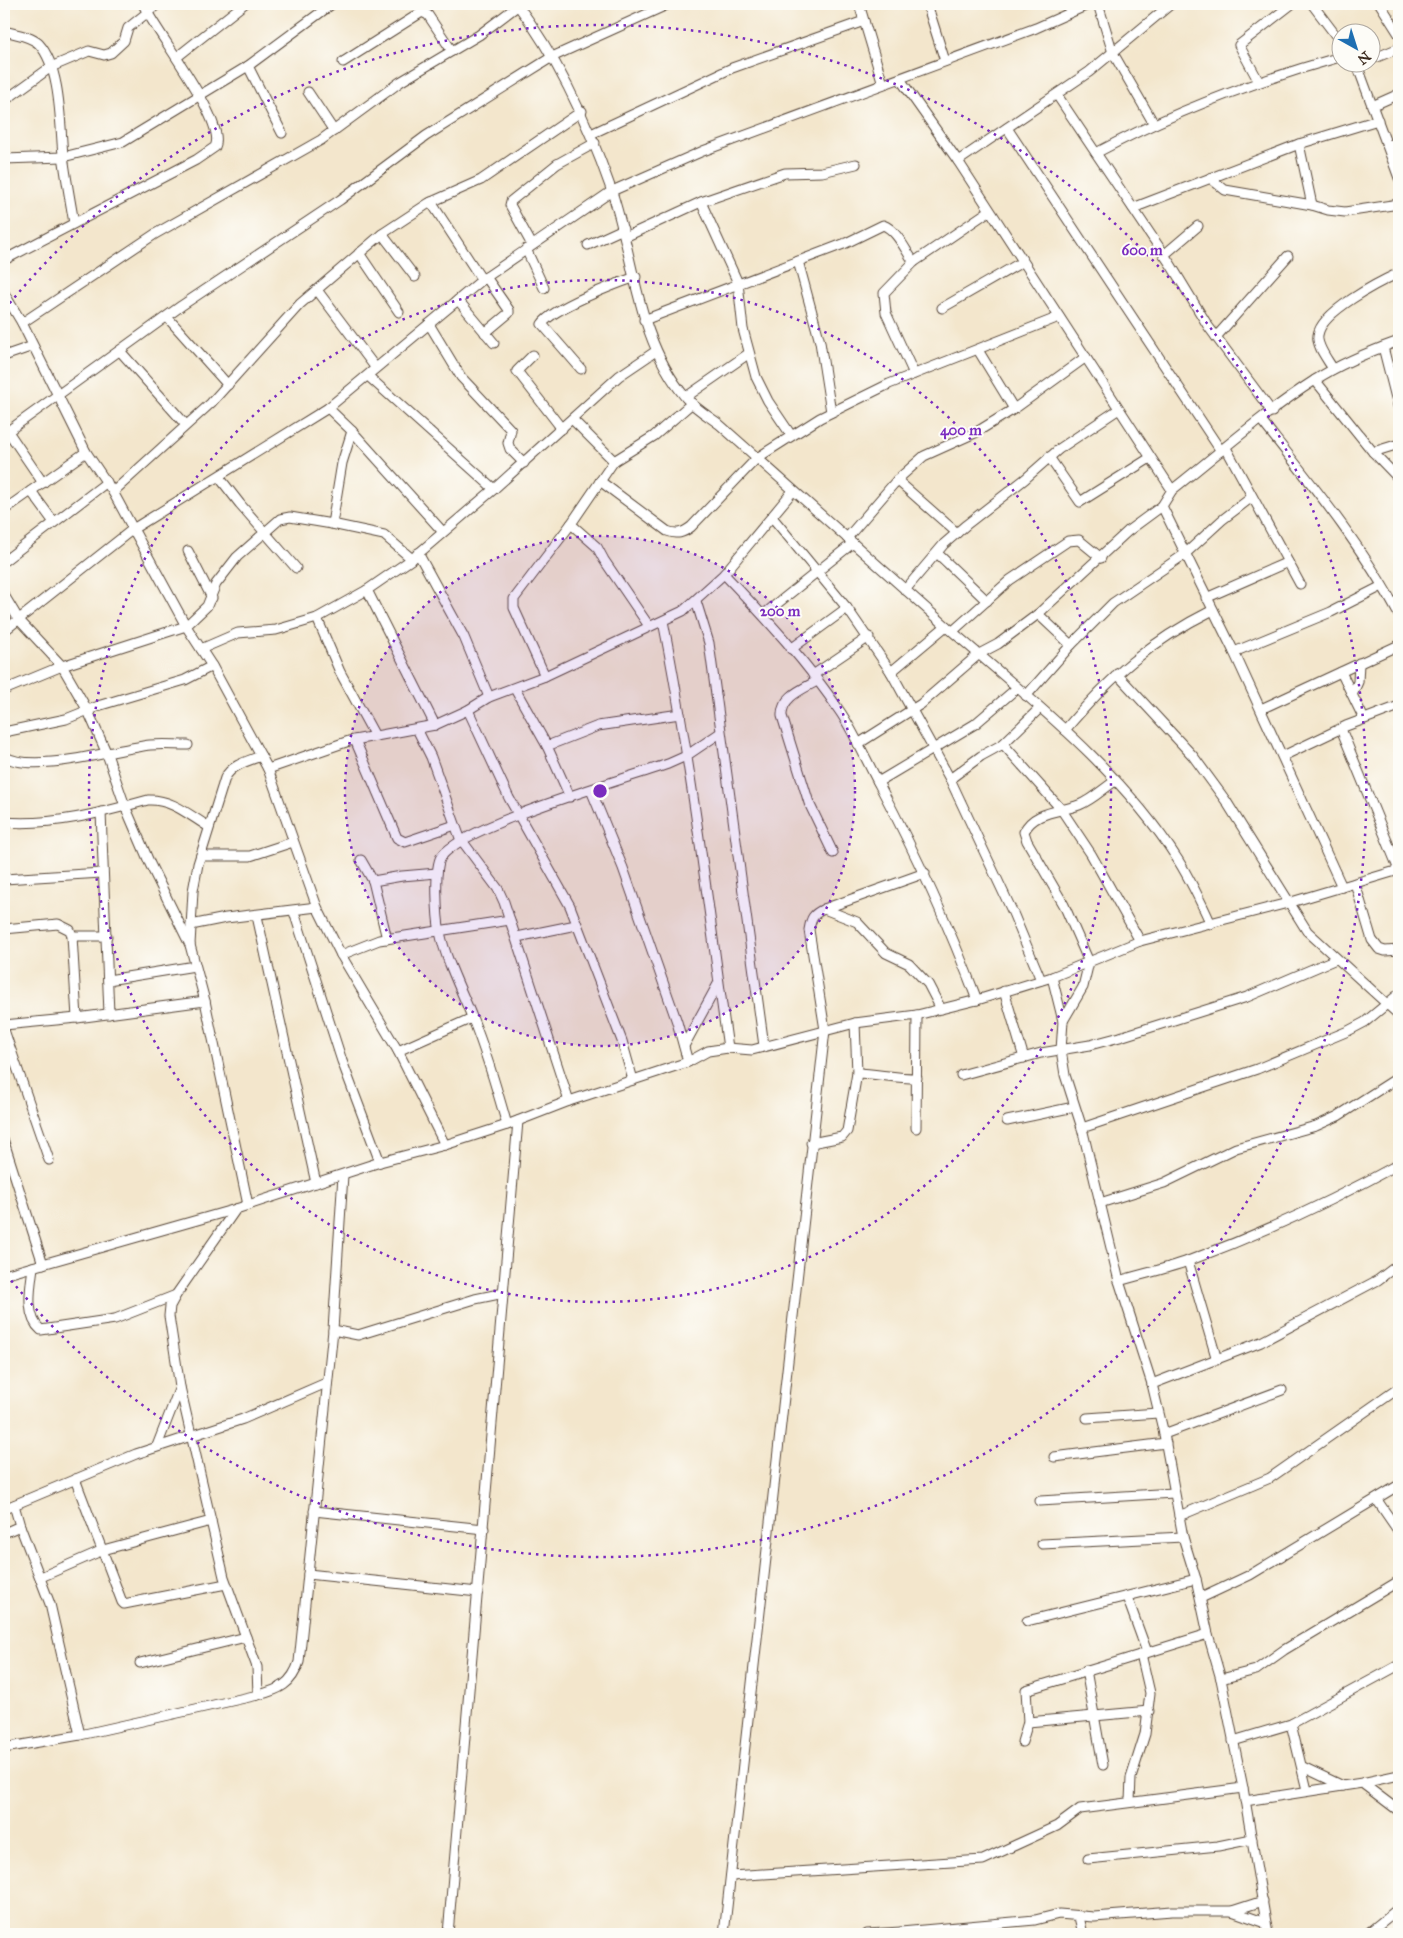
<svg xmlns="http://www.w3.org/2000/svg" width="1403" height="1938" viewBox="0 0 1403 1938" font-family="'IM FELL Great Primer',serif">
	<rect width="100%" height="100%" fill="#fdfcf7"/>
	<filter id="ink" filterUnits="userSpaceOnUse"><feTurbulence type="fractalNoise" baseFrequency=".02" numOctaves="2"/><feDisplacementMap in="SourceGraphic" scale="10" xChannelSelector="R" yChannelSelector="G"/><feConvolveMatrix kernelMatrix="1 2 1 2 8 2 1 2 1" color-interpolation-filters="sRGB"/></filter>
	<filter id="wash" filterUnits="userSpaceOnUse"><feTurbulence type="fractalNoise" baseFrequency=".0096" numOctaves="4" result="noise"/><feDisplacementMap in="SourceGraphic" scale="20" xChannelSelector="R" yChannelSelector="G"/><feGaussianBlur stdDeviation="1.12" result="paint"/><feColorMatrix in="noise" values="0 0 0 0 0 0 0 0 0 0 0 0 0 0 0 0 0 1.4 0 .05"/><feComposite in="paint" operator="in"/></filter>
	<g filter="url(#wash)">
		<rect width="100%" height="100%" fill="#f3e6cc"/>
	</g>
	<g filter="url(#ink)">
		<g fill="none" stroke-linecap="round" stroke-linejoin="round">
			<defs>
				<g id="minor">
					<path d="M517,4c42,56 71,119 94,185 24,70 25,150 75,209 9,10 22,18 33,26 75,67 150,134 226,201 82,72 174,142 233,235 13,21 23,42 33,64"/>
					<path d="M859,4l24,80"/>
					<path d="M927,4l18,57"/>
					<path d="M1098,4l15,49 41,71"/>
					<path d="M1312,4l28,37"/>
					<path d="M1380,4l19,30"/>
					<path d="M4,31c11,3 27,5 35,13 22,24 21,80 24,111 3,23 7,45 11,68"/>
					<path d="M177,57l67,-53"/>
					<path d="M1370,60l29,-12"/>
					<path d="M343,62l79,-50 6,3 24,36"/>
					<path d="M1356,62l43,116"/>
					<path d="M248,66l34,67"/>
					<path d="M900,79l58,82 214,329"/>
					<path d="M1259,82l-20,-37 53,-41"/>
					<path d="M308,92l26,39"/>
					<path d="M1057,95l114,170 37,61 64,86"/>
					<path d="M4,101l47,-34 38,-16 15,4 7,-2 13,-12 4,-13 30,-24"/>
					<path d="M1372,106l27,-12"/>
					<path d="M1007,128l214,323"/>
					<path d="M591,134l141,-66 132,-47"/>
					<path d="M1299,144l13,61"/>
					<path d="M1388,146l11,-5"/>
					<path d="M1096,153c78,-42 159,-72 244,-96"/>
					<path d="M4,159l59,-2 60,-15 125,-76 84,-62"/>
					<path d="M958,161l131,-89 82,-68"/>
					<path d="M1210,178l15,12 87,15 16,5 17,2 54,-8"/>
					<path d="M431,202l51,78"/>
					<path d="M701,202l37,81 5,46 13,48 12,24 23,34"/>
					<path d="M1133,208l166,-64 79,-24"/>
					<path d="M382,234l33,43"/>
					<path d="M625,237l76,-35 84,-29 37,-1 34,-8"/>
					<path d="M532,245l-22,-40 1,-4 46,-37 38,-21"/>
					<path d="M588,245l35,-16"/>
					<path d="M526,249l18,39"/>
					<path d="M359,253l40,59"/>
					<path d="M1164,255l34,-29"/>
					<path d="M4,260l192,-100 19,-13c13,-25 -61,-117 -72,-143"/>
					<path d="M798,261l22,81 11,70"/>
					<path d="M317,290l58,77"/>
					<path d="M4,293l18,30 64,129 27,40 73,134 26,40 56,103 49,138 24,48 57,96 47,94"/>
					<path d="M458,300l36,43"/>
					<path d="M942,308l80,-46"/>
					<path d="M167,317l61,68"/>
					<path d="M644,320l202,-77 37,-18c14,5 22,25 31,37"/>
					<path d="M22,323l133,-89 166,-94 79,-58 79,-47 41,-31"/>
					<path d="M429,324l32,53 50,53 -3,13 2,6 14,14"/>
					<path d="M485,333l24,-20v-3l-23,-33"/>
					<path d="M1216,337l72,-81"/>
					<path d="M1383,347l16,63"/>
					<path d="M978,350l36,59"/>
					<path d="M120,351l66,74"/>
					<path d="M533,355l-16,16 45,58"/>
					<path d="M4,356l29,-10"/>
					<path d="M581,369l-39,-45c11,-16 73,-40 94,-47"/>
					<path d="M1333,369c-5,-9 -17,-23 -15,-34 3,-23 61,-53 81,-62"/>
					<path d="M914,374l-28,-61 -2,-20 30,-31 75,-51"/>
					<path d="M368,376l126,113"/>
					<path d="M1315,380l58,72 26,27"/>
					<path d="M686,397l62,-43"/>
					<path d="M328,408l24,23 91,101"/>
					<path d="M572,419l42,42"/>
					<path d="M1261,420c49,62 101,125 138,195"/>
					<path d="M7,430l36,53"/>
					<path d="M4,434l177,-128 159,-106 86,-64 126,-79 117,-53"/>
					<path d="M1226,448l74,136"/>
					<path d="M1373,452l26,-8"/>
					<path d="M1049,457l31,45 70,-44"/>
					<path d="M219,477l21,27 56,64"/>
					<path d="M897,480l60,53"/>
					<path d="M600,481l67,50c10,4 16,2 24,-4l66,-69 63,-40 69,-34 170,-67"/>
					<path d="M31,491l22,30"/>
					<path d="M113,492l98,-89 89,-99 82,-70 47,-31 52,-23 101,-69"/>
					<path d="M1162,506l72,146 108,235"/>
					<path d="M4,510l82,-58"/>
					<path d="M772,517l75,91 44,64 59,107 63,134 28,67"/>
					<path d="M332,524l52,11 28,24"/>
					<path d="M571,524l26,23 7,13 45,66"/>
					<path d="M847,538l50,-58 27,-24 51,-23 39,-24 72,-52"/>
					<path d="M188,551l24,47"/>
					<path d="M418,553l46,84 25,60"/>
					<path d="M937,553l50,48"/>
					<path d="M4,561l103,-79"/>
					<path d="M724,574c41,43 84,89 117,139 15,23 26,49 39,73 37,70 69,140 97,214"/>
					<path d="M367,590l68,135"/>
					<path d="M905,590l39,-46 22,-19 59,-46 34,-30 60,-40"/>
					<path d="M4,595l15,25 43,46 26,45 19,43 18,52 25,58 40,81 15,56 43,204"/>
					<path d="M1206,598l82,-36"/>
					<path d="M696,601l13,42 55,403"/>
					<path d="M1038,614l33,31"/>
					<path d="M763,615l90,-72"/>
					<path d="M317,618l23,54 35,64"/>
					<path d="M663,621c28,141 45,285 65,427"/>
					<path d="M4,631l129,-102 195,-121 154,-128 130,-89 91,-40 333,-123 54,-24"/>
					<path d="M953,631l57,-51 58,-39 11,-1 22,18"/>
					<path d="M201,649l37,-16 38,-3 41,-12 50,-28 45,-31 82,-70 125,-113 37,-25"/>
					<path d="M791,649l56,-41"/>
					<path d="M1234,652l97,-40 51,-26"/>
					<path d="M891,672l55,-46"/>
					<path d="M1341,672l23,47"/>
					<path d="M1117,674l76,82 33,45 81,130 92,84"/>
					<path d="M813,675l56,-38"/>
					<path d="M545,676l-31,-68v-9l57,-75 43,-63 40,-25 38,-33"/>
					<path d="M817,681c-14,8 -36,16 -35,35l27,87 24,50"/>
					<path d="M515,689l32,57"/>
					<path d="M4,690l58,-24 124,-40 21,-20 9,-22 21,-27 43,-38 10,-2 42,7 10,-61 10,-32"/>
					<path d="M1353,693l5,-11 1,-19"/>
					<path d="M1026,696l45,-51 42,-42 72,-49 37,-34 30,-23"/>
					<path d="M1261,709l138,-64"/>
					<path d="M468,710l41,88 61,108 52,135 11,39"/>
					<path d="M417,729l14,28 29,81 38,51 6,13 65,199"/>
					<path d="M1341,729l58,141"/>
					<path d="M1065,730c46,-54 84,-88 148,-120"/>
					<path d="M4,732l62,-13 35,-14 84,-25 27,-14"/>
					<path d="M355,740l42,98 8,4 50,-17"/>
					<path d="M858,744l63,-40 58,-50 19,-10 40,-30 90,-83 34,-25 10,-16c47,-37 93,-78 143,-110 26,-17 56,-29 84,-39"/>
					<path d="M1003,744l58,65 30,45 49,87"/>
					<path d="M4,756c28,19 111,-7 146,-11 12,-1 25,0 38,0"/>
					<path d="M1283,756l63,-30 53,-20"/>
					<path d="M268,769l81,-28 86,-16 33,-15 21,-13 56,-21 138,-65 41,-37 69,-83"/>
					<path d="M950,779l31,-23 22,-12 37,-36"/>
					<path d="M878,782l97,-58 42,-36"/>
					<path d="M591,790l32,78 54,154 11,40"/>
					<path d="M570,797l-23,-51 51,-20 82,-12"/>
					<path d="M101,812l8,202"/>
					<path d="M4,822c49,4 97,-9 144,-22 24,-1 41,15 61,27"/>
					<path d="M201,856h49l43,-14"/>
					<path d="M361,860l12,21 14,58"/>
					<path d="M4,879l98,-6"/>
					<path d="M373,881l29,-5 35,-3"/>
					<path d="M1355,883l17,57 7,9 6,2 14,-1"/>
					<path d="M824,909l33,13 29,31 23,11 19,20 13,25"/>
					<path d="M294,912l48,149 38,101"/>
					<path d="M257,916l59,267"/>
					<path d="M191,925l35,-7 91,-11"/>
					<path d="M4,929l54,-5 12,6 2,6 5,82"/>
					<path d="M72,936h35"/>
					<path d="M517,937l59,-12"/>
					<path d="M190,945l3,-54 5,-27 27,-86c6,-13 23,-17 36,-22"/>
					<path d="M341,955l38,-15 131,-20"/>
					<path d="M1052,977l11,44 -2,29 4,25 17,53 37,153 33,103 12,50 19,103 13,42 12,55 13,45 22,109 25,146"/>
					<path d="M108,980l87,-14"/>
					<path d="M1004,991l20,67"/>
					<path d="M1063,1021l20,-34 6,-25 -25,-57 -37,-64 -3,-9c9,-21 37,-20 55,-27 13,-5 24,-16 36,-24"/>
					<path d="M4,1025l73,-7 128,-17"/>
					<path d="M4,1030l45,130"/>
					<path d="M684,1046l34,-62"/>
					<path d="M398,1051l74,-33"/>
					<path d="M857,1073c21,1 39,5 60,5"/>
					<path d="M961,1075l80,-22 49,-8 30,-8 127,-40 89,-38"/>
					<path d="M1007,1121l67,-14"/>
					<path d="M507,1125c-10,-36 -21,-73 -35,-108 -11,-28 -26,-56 -32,-85 -3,-14 -6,-64 1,-75 22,-32 184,-78 227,-93l18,-8 34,-23"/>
					<path d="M916,1128l1,-113"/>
					<path d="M1082,1128l175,-59 91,-38 17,-9 34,-28"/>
					<path d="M4,1142l39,122"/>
					<path d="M811,1143l31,-6 5,-6 10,-58 -2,-50"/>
					<path d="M1100,1203l64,-20 72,-35 80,-22 22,-10 61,-39"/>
					<path d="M236,1209l-60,86 -6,11 -1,10 11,71 44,190 33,90 1,28"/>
					<path d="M1188,1261l29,99"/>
					<path d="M33,1267c-2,18 -9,49 8,63l74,-11 61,-24"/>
					<path d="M4,1275l232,-66 144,-47 65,-17 62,-20 62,-24 119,-39 20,-11 20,-3 24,2 103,-27 62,-8 60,-15 75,-23 88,-36 148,-38 111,-33"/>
					<path d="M1119,1281c23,-7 47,-12 69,-20 73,-27 144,-60 211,-97"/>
					<path d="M333,1330l25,5 117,-36 29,-6"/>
					<path d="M1152,1384l109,-42 117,-62 21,-16"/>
					<path d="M1087,1418l71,-5"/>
					<path d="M1164,1434l118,-44"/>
					<path d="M157,1446l23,-59"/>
					<path d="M1054,1457l112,-14"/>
					<path d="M75,1479l47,123 2,2 102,-20"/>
					<path d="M1377,1500l22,32"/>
					<path d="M1040,1501l134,-8"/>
					<path d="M4,1509l132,-55 107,-35 83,-36"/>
					<path d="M314,1511l170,18"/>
					<path d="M1179,1516l91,-38 129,-90"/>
					<path d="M20,1526l30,78 30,131"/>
					<path d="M4,1533l16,-7 -6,-21"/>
					<path d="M1042,1544l141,-7"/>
					<path d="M308,1574l170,18"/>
					<path d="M41,1577l62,-27 108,-29"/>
					<path d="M1127,1597l20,55"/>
					<path d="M1201,1598l49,-23 149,-90"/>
					<path d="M1027,1621l169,-42"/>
					<path d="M140,1663l106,-26"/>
					<path d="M1086,1670l17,95"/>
					<path d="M1221,1679l35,-9 28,-20 115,-69"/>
					<path d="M1028,1722l-2,-32 182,-56"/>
					<path d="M1291,1724l16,66"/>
					<path d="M1233,1741l58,-17 108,-59"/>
					<path d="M1022,1742l6,-20 121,-11"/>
					<path d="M4,1748l76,-13 178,-40c21,-5 34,-11 41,-33l34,-332 10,-155"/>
					<path d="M1303,1767l40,19"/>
					<path d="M1362,1783l37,28"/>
					<path d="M1130,1801l1,-23 14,-44 5,-41 -9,-39"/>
					<path d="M1245,1801l117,-18 37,-8"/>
					<path d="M1088,1859l130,-13 34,-7"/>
					<path d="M731,1876l252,-16 74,-34 23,-17 163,-21"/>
					<path d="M1232,1911l34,12"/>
					<path d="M1079,1917l4,17"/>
					<path d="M448,1934l70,-813"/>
					<path d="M724,1934l101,-904 -16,-100c2,-12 4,-16 15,-21l101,-36"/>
					<path d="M867,1934l34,-2"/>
					<path d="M901,1934v-2l134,-12 24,-6 35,3 78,-6h60l31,-10"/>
					<path d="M1367,1934l32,-26"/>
				</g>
			</defs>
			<use href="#minor" stroke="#574638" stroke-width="11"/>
			<use href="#minor" stroke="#fff" stroke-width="9"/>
		</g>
	</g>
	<circle cx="600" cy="791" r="255" fill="#7b2cbf" fill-opacity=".12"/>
	<g fill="none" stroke="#7b2cbf" stroke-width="2.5" stroke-dasharray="2.5 5">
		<circle cx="600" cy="791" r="255"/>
		<circle cx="600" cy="791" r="511"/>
		<path d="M5 309A766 766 0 1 1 5 1273"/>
	</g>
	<circle cx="600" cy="791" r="8" fill="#7b2cbf" stroke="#fdfcf7" stroke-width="2.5"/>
	<g font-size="15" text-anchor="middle" font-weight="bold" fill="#7b2cbf" stroke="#fdfcf7" stroke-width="4" stroke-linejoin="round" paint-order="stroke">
		<text x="1142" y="255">600 m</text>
		<text x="961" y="435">400 m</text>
		<text x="780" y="616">200 m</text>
	</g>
	<rect width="1403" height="1938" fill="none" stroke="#fdfcf7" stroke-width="20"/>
	<g transform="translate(1356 48) rotate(141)"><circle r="24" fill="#fdfcf7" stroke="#afa8a0"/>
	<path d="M0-4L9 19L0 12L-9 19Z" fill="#1f6fb2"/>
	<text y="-8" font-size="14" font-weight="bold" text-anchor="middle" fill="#3b2a1e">N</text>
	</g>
</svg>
